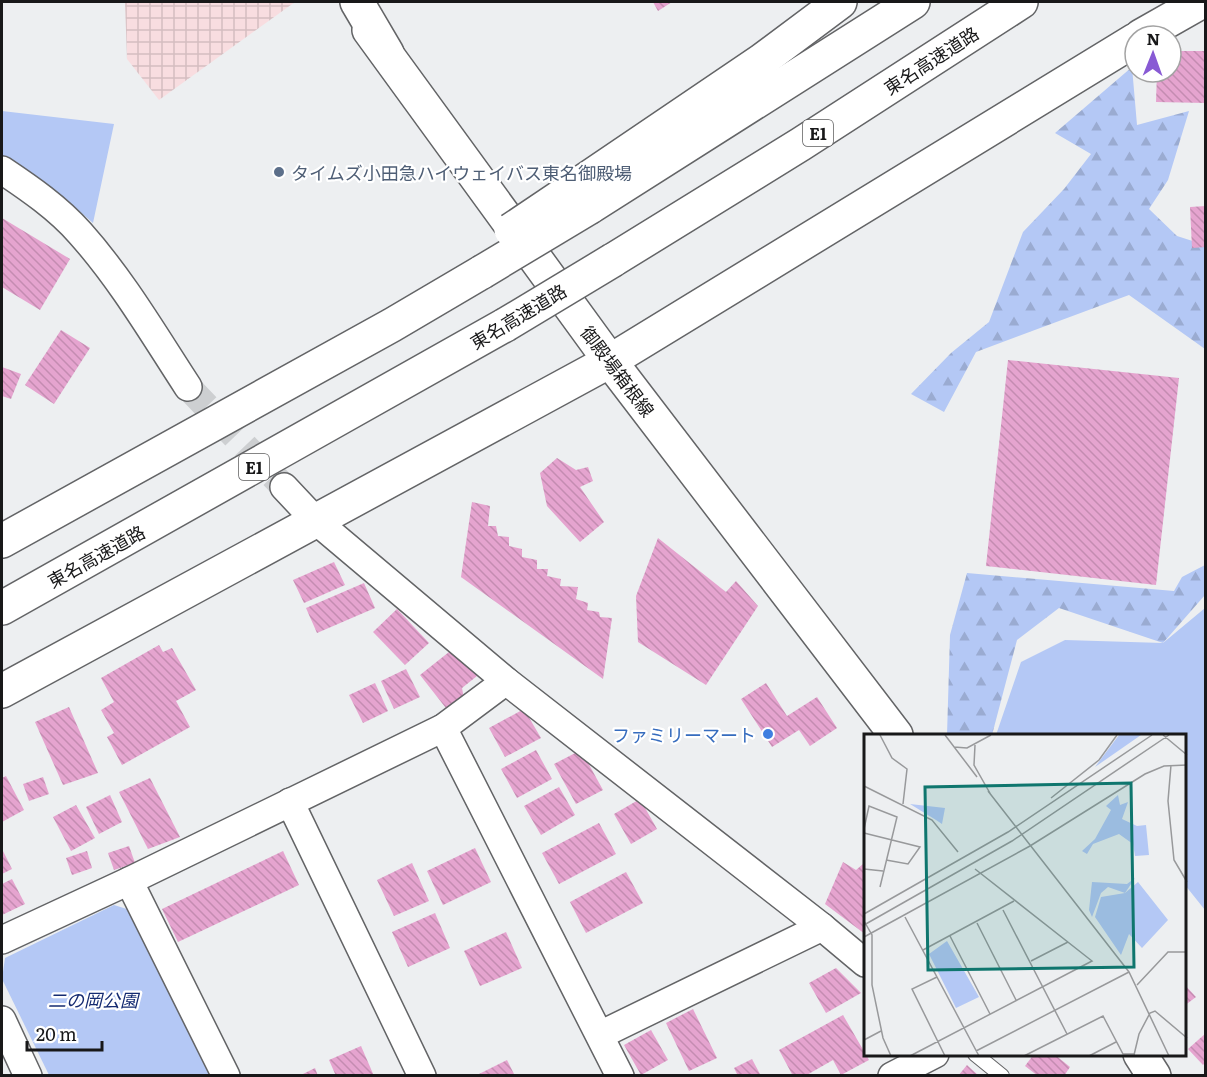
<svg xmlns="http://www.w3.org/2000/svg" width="1207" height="1077" viewBox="0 0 1207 1077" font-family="Literata,'Noto Sans JP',serif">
	<defs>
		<pattern id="industrial-grid" width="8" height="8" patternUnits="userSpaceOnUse" patternTransform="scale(1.5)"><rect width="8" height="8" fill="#f8dde0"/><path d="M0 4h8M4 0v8" fill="none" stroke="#d4bdc0"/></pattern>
		<pattern id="forest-firs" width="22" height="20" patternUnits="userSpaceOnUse" patternTransform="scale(1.5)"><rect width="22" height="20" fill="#b4c8f5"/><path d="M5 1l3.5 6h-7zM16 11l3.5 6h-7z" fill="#9aabd1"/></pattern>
		<pattern id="building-back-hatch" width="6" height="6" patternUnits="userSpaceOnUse" patternTransform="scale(1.5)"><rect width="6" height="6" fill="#e5a4cf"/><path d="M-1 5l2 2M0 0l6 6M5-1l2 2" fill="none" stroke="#c48cb1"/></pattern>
	</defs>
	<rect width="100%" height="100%" fill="#edeff1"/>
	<path fill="url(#industrial-grid)" d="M125,2h170l-136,98 -32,-41z"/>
	<g fill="#b4c8f5">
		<path d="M2,111l112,13 -21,99 -31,-27 -60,-37z"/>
		<path d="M1205,608v302l-20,-25 -1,-150h-188l25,-73 44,-22 98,3z"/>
		<path d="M114,905l16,5 81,165h-162l-47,-96 3,-21z"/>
	</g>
	<g fill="url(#forest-firs)">
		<path d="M1132,67l5,58 52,-14 -21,69 -19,29 28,27 28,9v104l-76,-54 -153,57 -32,60 -33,-18 40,-41 38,-31 34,-90 41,-43 27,-35 -36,-21z"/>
		<path d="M1205,565v30l-42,48 -104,-35 -42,32 -25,95h-45l3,-100 17,-62 207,18 8,-14z"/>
	</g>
	<g fill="url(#building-back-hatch)">
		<path d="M653,2h19l-14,9z"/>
		<path d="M1171,51h35v52l-50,-1 1,-30h14z"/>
		<path d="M1206,206v41l-14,1 -2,-41z"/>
		<path d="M2,218l68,41 -30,51 -38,-23z"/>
		<path d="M61,330l29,18 -36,56 -29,-19z"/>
		<path d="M1008,360l171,18 -23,207 -170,-19z"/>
		<path d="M2,367l19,7 -10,25 -9,-3z"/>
		<path d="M557,458l19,12 12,-3 5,14 -13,6 24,35 -24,20 -33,-36 -7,-33z"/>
		<path d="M472,502l18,4 -2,20h8l2,10 11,1v9l13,3v8l15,3v9h11l-1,7 14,3 -1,7 18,1 -2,12 12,4 -1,7 12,2 1,5 12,1 -9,61 -142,-102z"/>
		<path d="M658,538l68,54 10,-11 22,25 -52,79 -68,-43 -2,-46z"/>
		<path d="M334,562l11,23 -41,18 -11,-23z"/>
		<path d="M364,583l11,25 -58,25 -11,-25z"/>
		<path d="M397,609l32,34 -24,22 -32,-33z"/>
		<path d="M159,645l4,7 9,-4 24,42 -20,11 14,26 -68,38 -15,-28 7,-4 -13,-23 13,-8 -13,-24z"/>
		<path d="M454,648l23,28 -15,12 2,11 -15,13 -29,-37z"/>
		<path d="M406,669l14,28 -26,12 -13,-28z"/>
		<path d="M375,683l13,28 -25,12 -14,-28z"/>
		<path d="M766,683l21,33 30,-19 20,31 -27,18 -11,-16 -27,17 -31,-48z"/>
		<path d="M69,707l29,66 -35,12 -28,-63z"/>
		<path d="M524,709l17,29 -36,19 -16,-29z"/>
		<path d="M536,750l16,29 -35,19 -16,-29z"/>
		<path d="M581,750l22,40 -27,14 -22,-40z"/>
		<path d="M6,776l18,34 -22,12v-44z"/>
		<path d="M43,777l6,17 -20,7 -6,-17z"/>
		<path d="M150,778l30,59 -32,12 -29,-57z"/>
		<path d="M559,787l16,28 -34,20 -17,-29z"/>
		<path d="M110,795l12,27 -23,12 -13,-27z"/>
		<path d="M640,799l17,30 -26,15 -17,-30z"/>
		<path d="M76,805l19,33 -24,13 -18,-34z"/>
		<path d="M599,823l17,31 -57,30 -17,-31z"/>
		<path d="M129,846l6,17 -21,7 -6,-17z"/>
		<path d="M475,848l16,34 -48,23 -16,-34z"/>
		<path d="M2,849l10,20 -10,5z"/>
		<path d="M87,851l5,17 -20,7 -6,-17z"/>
		<path d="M283,851l16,34 -121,57 -16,-33z"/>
		<path d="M843,862l13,8 7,-6 2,1v69l-40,-30z"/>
		<path d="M412,863l17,38 -35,15 -17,-36z"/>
		<path d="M626,872l17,31 -57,30 -16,-31z"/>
		<path d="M12,879l13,25 -23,11v-31z"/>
		<path d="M435,913l15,35 -42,19 -16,-35z"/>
		<path d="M506,932l16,36 -42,18 -16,-35z"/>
		<path d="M836,968l25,25 -35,20 -17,-30z"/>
		<path d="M1184,984l12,13 -12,9z"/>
		<path d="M693,1009l24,49 -28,13 -23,-48z"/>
		<path d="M843,1015l26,45 -28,15 -8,-15 -28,16h-12l-14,-26z"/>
		<path d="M651,1030l17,30 -27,15 -17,-30z"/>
		<path d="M1206,1033v29l-3,3 -15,-16z"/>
		<path d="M361,1046l13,30h-38l-7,-16z"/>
		<path d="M1034,1054h20l16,13 -6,9h-26l-13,-10z"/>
		<path d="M752,1059l9,17h-23l-4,-8z"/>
		<path d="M507,1060l8,16h-40z"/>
		<path d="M967,1065l12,11h-21z"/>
		<path d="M315,1068l3,8h-19z"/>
	</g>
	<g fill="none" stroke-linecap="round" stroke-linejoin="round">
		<path stroke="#cdcfd1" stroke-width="27" stroke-dasharray="27 14" stroke-linecap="butt" d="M188,387l96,100"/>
		<defs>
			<path id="service" d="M975,1054l27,22"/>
			<g id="minor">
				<path d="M2,170c27,18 56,38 78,63 42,47 74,102 108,154"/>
				<path d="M284,487l31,33 191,161 316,246 43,36"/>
				<path d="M443,728l177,348"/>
				<path d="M290,802l132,274"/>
				<path d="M129,881l97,195"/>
				<path d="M2,940l127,-59 314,-153 63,-47"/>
				<path d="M2,1020l26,56"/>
				<path d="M600,1035l222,-108"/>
				<path d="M892,1076l43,-22"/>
			</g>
			<g id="tertiary">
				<path d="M1141,36l60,-34"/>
				<path d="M2,691l608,-330 525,-321"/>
			</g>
			<g id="secondary">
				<path d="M369,30l241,331 286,374"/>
				<path d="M1140,1054l14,22"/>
			</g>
			<g id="motorway">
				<path d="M357,2l30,51"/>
				<path d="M578,185l183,-124 79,-59"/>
				<path d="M590,207l323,-205"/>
				<path d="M613,260l188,-116 220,-142"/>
				<path d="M2,541l390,-216 90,-53"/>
				<path d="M2,608l503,-283"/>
			</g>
		</defs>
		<use href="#service" stroke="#636466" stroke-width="16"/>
		<use href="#minor" stroke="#636466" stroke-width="30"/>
		<use href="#tertiary" stroke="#636466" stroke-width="36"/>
		<use href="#secondary" stroke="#636466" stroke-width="36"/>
		<use href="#motorway" stroke="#636466" stroke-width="36"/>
		<use href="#service" stroke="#fff" stroke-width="14"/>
		<use href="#minor" stroke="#fff" stroke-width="27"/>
		<use href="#tertiary" stroke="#fff" stroke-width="33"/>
		<use href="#secondary" stroke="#fff" stroke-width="33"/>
		<use href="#motorway" stroke="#fff" stroke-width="33"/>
		<defs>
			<g id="motorway-bridge">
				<path d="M511,230l67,-45"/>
				<path d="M482,272l108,-65"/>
				<path d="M505,325l108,-65"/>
			</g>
		</defs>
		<use href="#motorway-bridge" stroke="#636466" stroke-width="36" stroke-linecap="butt"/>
		<use href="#motorway-bridge" stroke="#fff" stroke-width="33"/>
	</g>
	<circle fill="#5c6f8a" stroke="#fff" stroke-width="2" cx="279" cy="172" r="6"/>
	<circle fill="#3f7fe0" stroke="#fff" stroke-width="2" cx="768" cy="734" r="6"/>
	<g text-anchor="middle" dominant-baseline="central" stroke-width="4.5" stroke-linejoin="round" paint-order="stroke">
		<g fill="#fff" stroke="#5d5d5e" stroke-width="1.5">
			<rect x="803" y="120" width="30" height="26" rx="4.5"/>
			<rect x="239" y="454" width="30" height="26" rx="4.5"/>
		</g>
		<g font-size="16" font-weight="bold" fill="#181819">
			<text x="818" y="133">E1</text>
			<text x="254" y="467">E1</text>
		</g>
		<g font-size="18" fill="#181819" stroke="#fff">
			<text transform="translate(931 60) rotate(-33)">東名高速道路</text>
			<text transform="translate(518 316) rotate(-31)">東名高速道路</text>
			<text transform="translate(618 371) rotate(53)">御殿場箱根線</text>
			<text transform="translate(96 556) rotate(-29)">東名高速道路</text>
		</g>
		<g font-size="18" fill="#4e5e75" stroke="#fff" text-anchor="start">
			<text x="291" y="172">タイムズ小田急ハイウェイバス東名御殿場</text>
		</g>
		<g font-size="18" fill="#366cbe" stroke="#fff" text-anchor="end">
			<text x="756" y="734">ファミリーマート</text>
		</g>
		<g font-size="18" font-style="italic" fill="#152b71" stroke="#fff">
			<text x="93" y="999">二の岡公園</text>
		</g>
	</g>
	<g transform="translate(864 734)">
		<rect width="322" height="322" fill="#edeff1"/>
		<path d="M255,1h22l-46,32zM46,70l35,4 -3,16 -6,-4zM274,148l30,38 -26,28 -13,-14 -8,21 -26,-38 6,-20 24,-4zM83,207l32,56 -23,11 -27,-54z" fill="#b4c8f5"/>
		<path d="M254,61l2,10 8,-3 -6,17 15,7 9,-1 3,30 -14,1 -2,-12 -14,-10 -26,10 -6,10 -5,-3 13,-12 16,-29 -5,-4zM271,144l-10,15 -17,-6 -7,6 -9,24 -3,-7 3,-28 35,2z" fill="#b4c8f5"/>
		<path fill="none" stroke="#98999b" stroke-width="1.5" d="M16,1l12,23 15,11 -4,35M81,1l32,42M299,1l24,20M111,11l-1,20 17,30M90,13l13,1 24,-13M307,31l-3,36 6,59 13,22M0,52l68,34 26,32M124,57l141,181 40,84M187,64l48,-38 18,-25M0,95l5,-23 28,11 -17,70M0,99l56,14 -12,17 -22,-4M0,135l19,2M139,176l64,124M0,180l144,-82 144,-97M41,183l74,139M0,187l8,14v50l11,53 8,18M113,189l39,77M0,191l148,-84 157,-106M86,202l40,78M0,203l166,-91 115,-72 19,-8 23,-1M59,216l91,-49M167,227l37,-19M73,243l-25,12 33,67M273,251l31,-33h19M0,306l17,-9M112,317l153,-79M270,321l5,-21 11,-21 5,-2 32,27M46,322l182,-95 -117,-92M160,322l79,-40 20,38h11M225,322l27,-14"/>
		<path fill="#0f766e" fill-opacity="0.15" stroke="#0f766e" stroke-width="3" d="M267,49l3,184 -206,3 -3,-183z"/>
		<rect width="322" height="322" fill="none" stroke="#181819" stroke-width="3"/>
	</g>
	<rect width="1207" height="1077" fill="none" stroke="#181819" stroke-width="6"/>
	<g transform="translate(1153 54) rotate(1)"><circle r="28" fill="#ffffff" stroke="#a3a3a3" stroke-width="1.5"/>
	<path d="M0-4.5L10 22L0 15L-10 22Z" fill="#885ad4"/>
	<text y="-9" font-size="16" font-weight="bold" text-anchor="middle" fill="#181819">N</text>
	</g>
	<path d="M27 1041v9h75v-9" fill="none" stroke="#181819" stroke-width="3"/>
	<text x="36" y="1041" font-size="18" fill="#181819" stroke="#ffffff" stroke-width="4.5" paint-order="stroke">20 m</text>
</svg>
